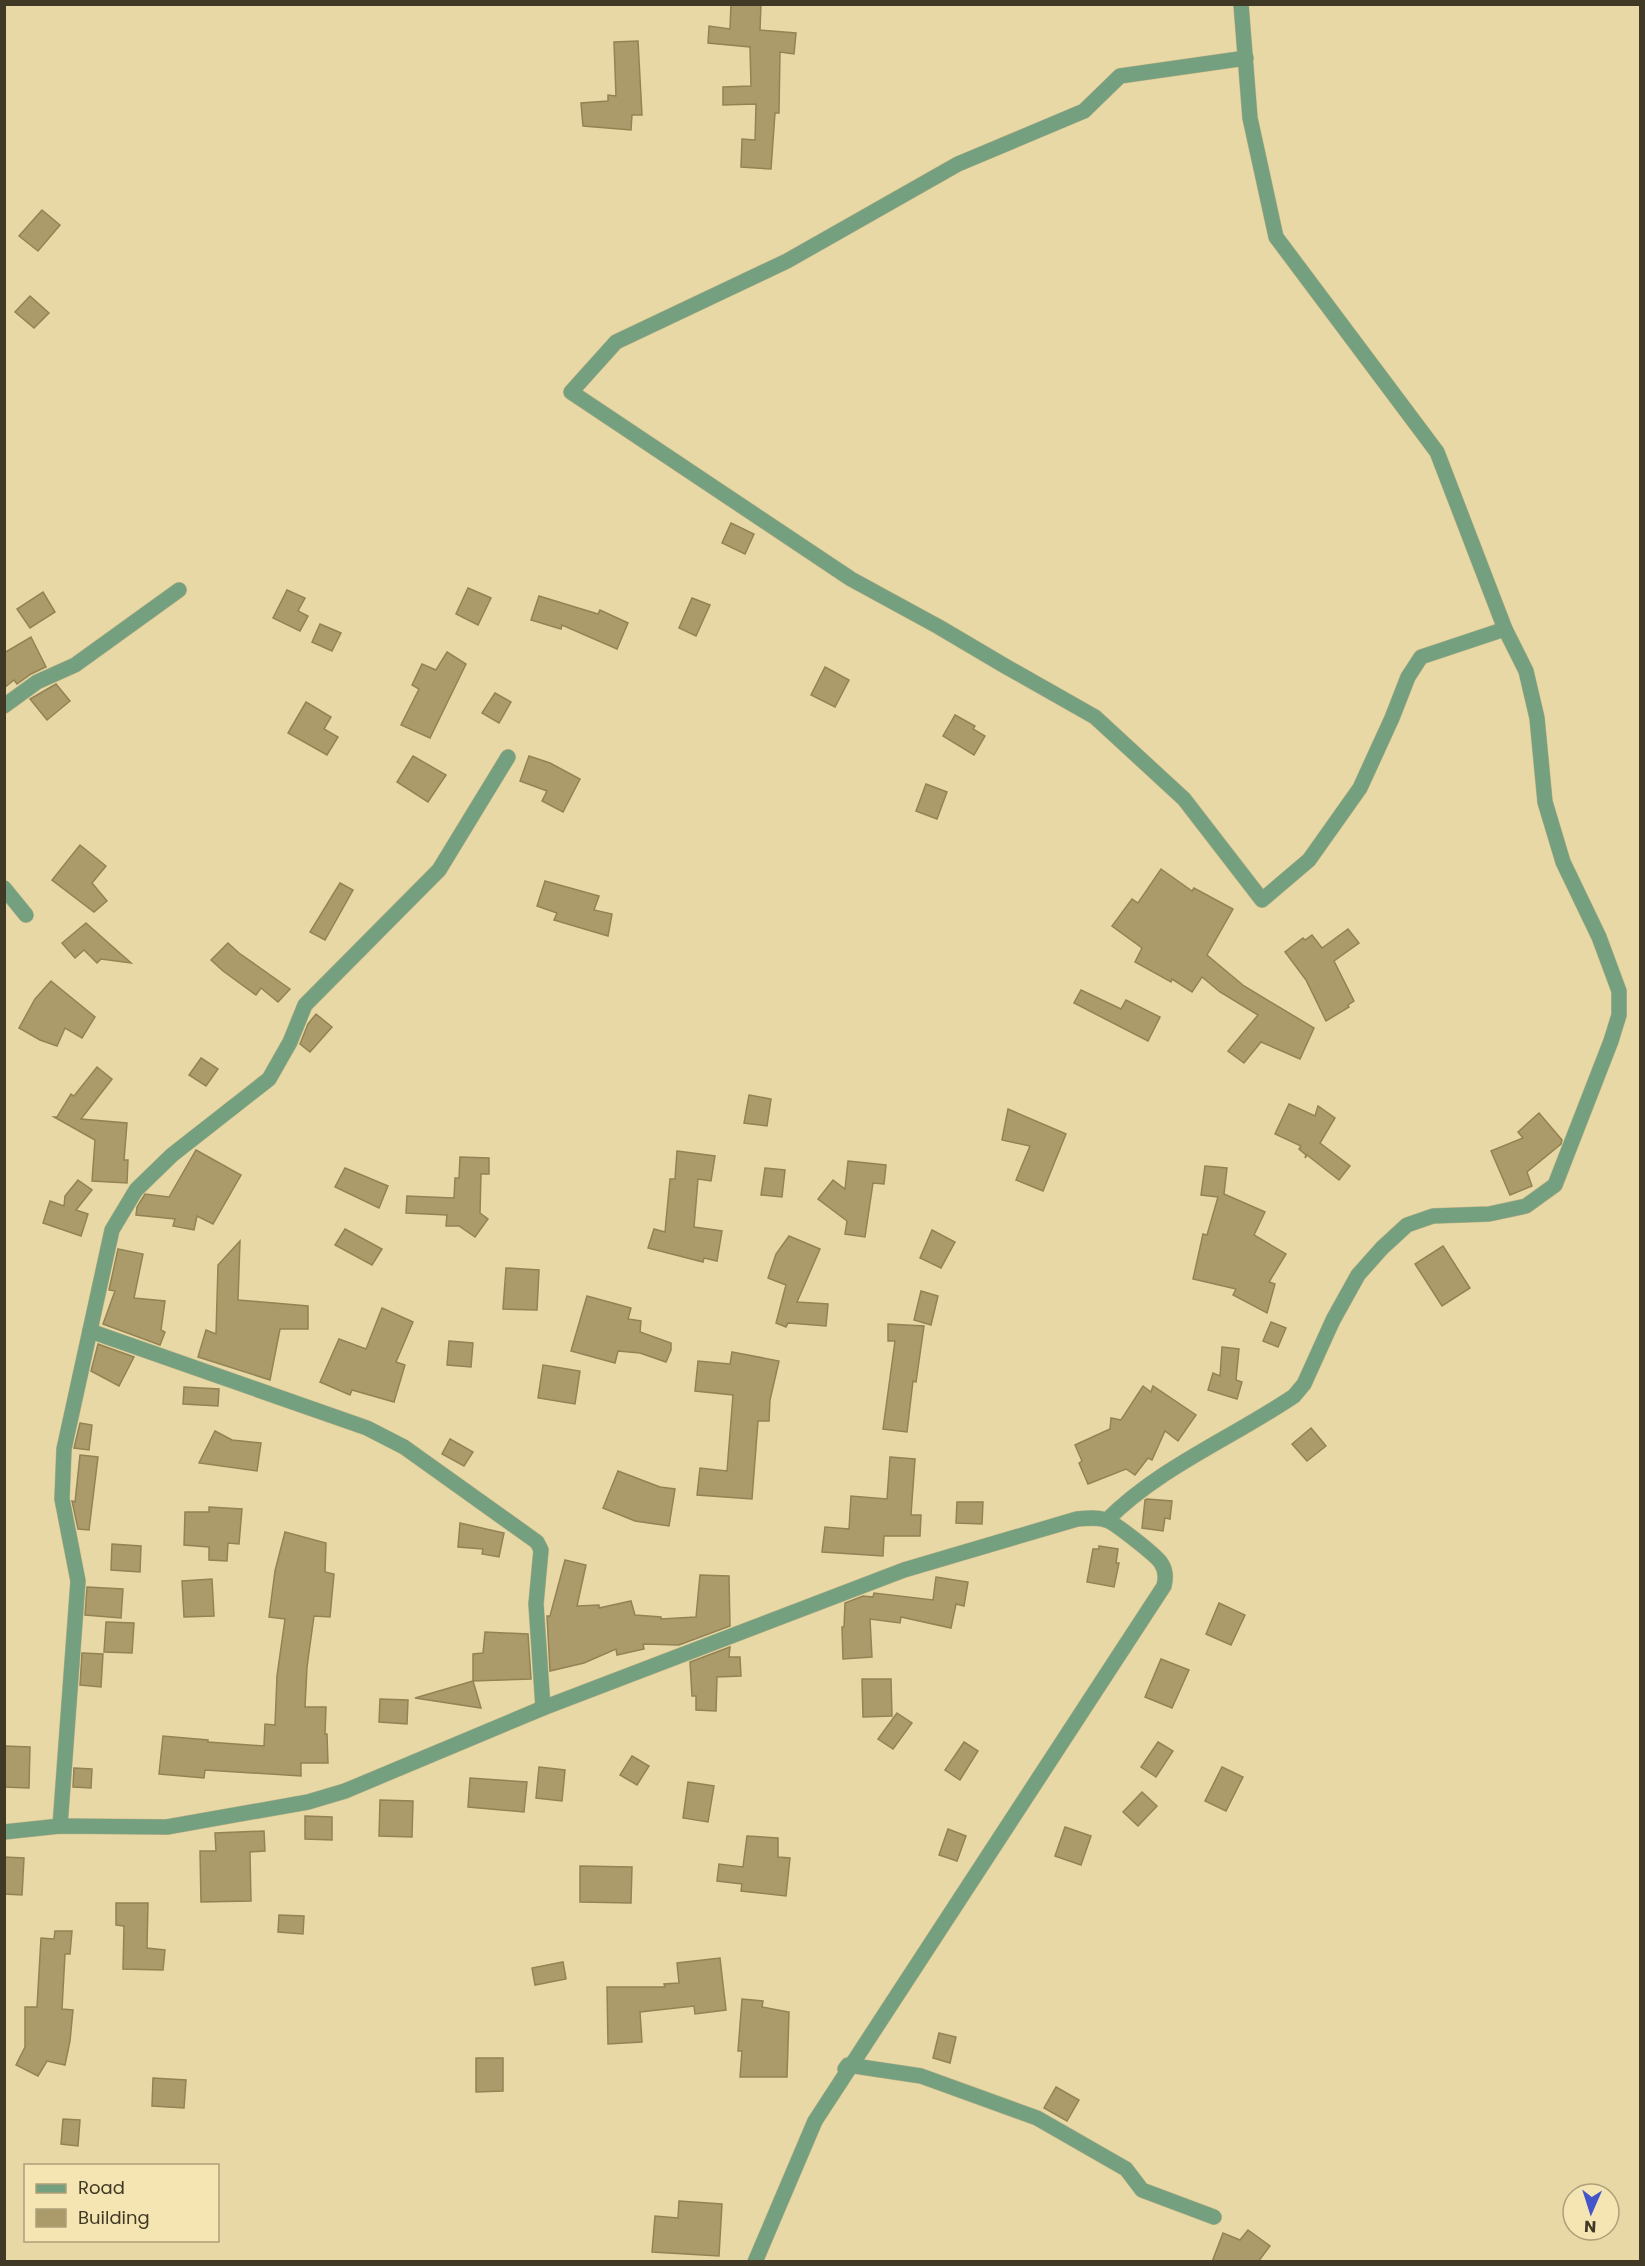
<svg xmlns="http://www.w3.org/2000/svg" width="1645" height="2266" viewBox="0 0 1645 2266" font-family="Poppins,sans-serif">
	<rect width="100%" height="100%" fill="#e8d8a5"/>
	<g fill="#ab9b6b" stroke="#938354" stroke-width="1.5">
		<path d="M731,4h30l-1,26 36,3 -2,21 -14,-2 -1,61h-4l-4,56 -30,-2 1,-28 13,1 1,-36 -33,1v-18l28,-1 -1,-39 -42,-4 1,-17 21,3z"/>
		<path d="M638,41l4,74h-10l-1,15 -48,-4 -2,-23 27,-2v-6l8,1 -2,-54z"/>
		<path d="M42,210l18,15 -22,26 -19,-15z"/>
		<path d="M30,296l19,17 -15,15 -19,-16z"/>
		<path d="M731,523l23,11 -9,20 -23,-11z"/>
		<path d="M468,588l23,10 -13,27 -22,-11z"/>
		<path d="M287,590l18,8 -7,13 10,5 -8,15 -27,-13z"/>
		<path d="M43,592l12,20 -25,16 -13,-19z"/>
		<path d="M539,596l59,18 2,-4 28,13 -11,26 -55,-24 -1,4 -30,-9z"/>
		<path d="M692,598l18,7 -14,31 -17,-8z"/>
		<path d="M320,624l21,9 -9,18 -20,-9z"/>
		<path d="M31,637l15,30 -15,7 -14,10 -3,-4 -10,8v-35z"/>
		<path d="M447,652l19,12 -36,74 -29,-13 18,-36 -7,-4 10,-21 14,6z"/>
		<path d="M825,667l24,13 -14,27 -24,-12z"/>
		<path d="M56,684l14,17 -23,19 -17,-21z"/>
		<path d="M495,693l16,9 -12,21 -17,-10z"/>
		<path d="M306,702l25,15 -7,12 14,8 -11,18 -39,-22z"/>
		<path d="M955,715l20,11 -2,3 12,7 -11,19 -31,-19z"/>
		<path d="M413,756l33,19 -18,27 -31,-20z"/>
		<path d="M529,756l21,7 30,16 -17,33 -21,-11 5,-10 -27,-10z"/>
		<path d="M926,784l21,8 -10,27 -21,-8z"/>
		<path d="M80,845l26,21 -14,17 15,18 -13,11 -42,-32z"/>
		<path d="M1161,869l31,22 2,-3 39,21 -26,46 37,31 70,42 -14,31 -39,-17 -17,21 -16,-12 30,-36 -38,-23 -18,-15 -10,15 -20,-13 -1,3 -36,-20 7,-14 -30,-22 20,-27 6,4z"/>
		<path d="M545,881l54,15 -5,14 18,4 -4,22 -54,-16 3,-7 -20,-7z"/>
		<path d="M340,883l13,7 -28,50 -15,-8z"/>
		<path d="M86,923l45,40 -30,-4 -4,4 -13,-13 -9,8 -13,-15z"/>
		<path d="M1348,929l11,14 -25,18 20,40 -6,4 1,2 -23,14 -20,-41 -21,-28 18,-14 2,2 7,-5 10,13z"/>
		<path d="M228,943l11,10 51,36 -12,13 -17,-14 -5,7 -33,-24 -12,-11z"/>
		<path d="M51,981l44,36 -13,21 -17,-10 -8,18 -17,-6 -21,-12 16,-29z"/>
		<path d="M1081,990l40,19 5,-9 34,17 -12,24 -74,-38z"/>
		<path d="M316,1014l16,13 -22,25 -10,-8 8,-20z"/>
		<path d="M201,1058l17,11 -12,17 -17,-11z"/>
		<path d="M97,1067l15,12 -31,40 46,4 -3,37h4l-1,23 -35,-2 3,-41 -41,-23h3l14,-23 3,2z"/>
		<path d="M749,1095l22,4 -4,27 -23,-3z"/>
		<path d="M1289,1104l26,12 3,-10 17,12 -15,25 30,23 -11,14 -32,-25 -2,3 1,-3 -7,-6 2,-3 -26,-12z"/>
		<path d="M1008,1109l58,25 -23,57 -27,-11 14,-34 -28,-6z"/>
		<path d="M1539,1113l23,27 -1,4 -34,28 5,14 -22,9 -19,-44 32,-13 -5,-6z"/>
		<path d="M196,1150l45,25 -28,49 -16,-8 -3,14 -21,-4 2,-7 -39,-4 1,-8 8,-13 24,3z"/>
		<path d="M677,1151l38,5 -4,25 -13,-2 -4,48 28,4 -5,30 -13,-3 -1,4 -55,-14 6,-19 11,3 5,-53h5z"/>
		<path d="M460,1157l29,1v16h-8l-1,39 8,6 -13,18 -16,-11h-13l1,-11 -41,-2 1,-17 47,2 1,-20h4z"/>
		<path d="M848,1161l38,4 -2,19 -11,-1 -8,54 -20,-3 2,-13 -29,-22 15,-19 12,9z"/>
		<path d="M1205,1166l22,2 -3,26 41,18 -11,23 32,19 -17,28 6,2 -8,29 -34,-18 3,-6 -43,-10 10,-45 4,1 11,-38 -17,-2z"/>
		<path d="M345,1168l43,18 -9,22 -44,-21z"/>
		<path d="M765,1168l20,2 -3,27 -21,-2z"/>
		<path d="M78,1180l14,10 -16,20 12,4 -7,22 -38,-13 7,-22 14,5 1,-10z"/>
		<path d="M345,1229l37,20 -10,16 -37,-20z"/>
		<path d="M932,1230l23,12 -14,26 -21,-10z"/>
		<path d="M789,1236l31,13 -23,53 31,2 -2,22 -38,-3 -2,4 -10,-4 10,-38 -18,-7 8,-24z"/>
		<path d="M240,1241l-2,59 70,6v23h-28l-10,51 -72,-23 8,-27 10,4 2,-69z"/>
		<path d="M1443,1246l27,42 -28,18 -27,-42z"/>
		<path d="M118,1249l25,5 -9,44 31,3 -4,29 4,2 -5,13 -57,-21 12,-33 -6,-1z"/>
		<path d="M506,1268l33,2 -2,40 -34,-1z"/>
		<path d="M921,1291l17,5 -7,29 -17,-5z"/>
		<path d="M587,1296l44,12 -3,11 13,2 -1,11 31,11v7l-5,12 -26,-9 -22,-2 -3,12 -44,-12z"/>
		<path d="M382,1308l31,14 -17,40 9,3 -11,37 -42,-12 -2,5 -30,-13 19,-43 27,10z"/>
		<path d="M1271,1322l15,6 -8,19 -15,-6z"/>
		<path d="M888,1324l36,2 -8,56 -3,-1 -6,51 -24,-3 12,-88h-7z"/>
		<path d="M449,1341l24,2 -2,24 -24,-2z"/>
		<path d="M98,1344l36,13 -15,29 -28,-15z"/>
		<path d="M1222,1347l17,2 -3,31 6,2 -5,17 -29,-9 5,-17 7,3z"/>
		<path d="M732,1352l47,9 -9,39 -1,21h-11l-6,78 -55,-4 3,-27 27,3 6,-76 -38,-4 3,-30 32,3z"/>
		<path d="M543,1365l37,6 -5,33 -37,-6z"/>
		<path d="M1143,1386l8,6 2,-6 43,29 -18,26 -13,-10 -13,29 -4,-2 -13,17 -9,-6 -38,15 -9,-21 3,-2 -7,-16 35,-16 1,-11 10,2z"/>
		<path d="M184,1387l35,2 -1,17 -35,-2z"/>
		<path d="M80,1423l12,2 -3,25 -15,-2z"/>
		<path d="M1311,1428l15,18 -19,15 -15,-17z"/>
		<path d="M215,1431l17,9 29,3 -4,28 -58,-8z"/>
		<path d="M450,1439l23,13 -9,14 -22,-12z"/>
		<path d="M80,1455l18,2 -9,73 -11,-1 -6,-28 3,1z"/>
		<path d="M890,1457l25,2 -4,56h10l-1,21h-36l-1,20 -61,-4 3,-25 24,2 2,-33 36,3z"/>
		<path d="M618,1471l42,16 15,2 -6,37 -34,-5 -32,-13z"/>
		<path d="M1147,1499l25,2 -2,18 -5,-1 -2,13 -21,-3 3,-28z"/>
		<path d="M957,1502h26l-1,22 -26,-1z"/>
		<path d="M209,1507l33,2 -3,35 -11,-1 -1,18 -18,-1v-13l-25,-2 1,-33h24z"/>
		<path d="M460,1523l44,10 -5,24 -17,-3 1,-5 -25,-2z"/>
		<path d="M285,1532l41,11 -1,29 9,2 -4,43 -16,-1 -7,51 -2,40h21l-1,27h2l1,29h-27v13l-96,-6 -1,8 -45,-4 4,-38 45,4v2l56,4 1,-22 10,1 2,-49 8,-57 -16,-2 6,-46z"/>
		<path d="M112,1544l29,2 -1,26 -29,-2z"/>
		<path d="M1099,1546l19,3 -2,14h3l-5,24 -27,-5 6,-33h6z"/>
		<path d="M565,1560l21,5 -9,41 22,-1v3l32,-7 4,14 26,2v2l35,-2 4,-42 29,1 1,50 -51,19 -36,-1 1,5 -27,6 -1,-6 -32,14 -34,8 -3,-55h3z"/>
		<path d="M936,1577l32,5 -4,24 -8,-2 -5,24 -50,-11 -1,6 -30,-4 2,38 -29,2 -1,-32h2l1,-24 18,-7 10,1 1,-4 59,7z"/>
		<path d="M212,1579l2,37 -30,1 -2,-36z"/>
		<path d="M87,1587l36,2 -2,29 -36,-3z"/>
		<path d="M1219,1603l26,12 -14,30 -25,-11z"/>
		<path d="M106,1622l28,1 -2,30 -28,-1z"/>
		<path d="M485,1632l43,2 3,45 -58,2v-27l10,-1z"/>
		<path d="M730,1647l-1,10h11l1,19 -24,1 -1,34 -20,-1v-14h-4l-2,-34z"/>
		<path d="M82,1653l21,1 -2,33 -21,-2z"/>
		<path d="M1161,1659l28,11 -17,38 -27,-11z"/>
		<path d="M862,1679h29l1,37 -29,1z"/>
		<path d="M473,1681l8,27 -66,-10z"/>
		<path d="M380,1699l28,1 -1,24 -28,-2z"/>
		<path d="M897,1713l15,10 -19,26 -15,-10z"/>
		<path d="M964,1742l14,9 -18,29 -15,-10z"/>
		<path d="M1158,1742l15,9 -17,26 -15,-10z"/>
		<path d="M4,1746l26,1 -1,41 -25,-1z"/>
		<path d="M632,1756l17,10 -12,19 -17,-10z"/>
		<path d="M539,1767l26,3 -3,31 -26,-3z"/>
		<path d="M1222,1767l21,10 -17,34 -21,-10z"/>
		<path d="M74,1768l18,1 -1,19 -18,-1z"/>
		<path d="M470,1778l57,4 -3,30 -56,-5z"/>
		<path d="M688,1782l26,4 -6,36 -25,-4z"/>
		<path d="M1142,1792l15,14 -19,20 -15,-14z"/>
		<path d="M380,1800l33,1 -1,36 -33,-1z"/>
		<path d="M305,1816l27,1v23l-27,-1z"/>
		<path d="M1065,1827l26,9 -10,29 -26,-9z"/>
		<path d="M948,1829l18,7 -9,25 -18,-6z"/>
		<path d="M264,1831l1,20 -15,1 1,49 -50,1 -1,-51h16l-1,-18z"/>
		<path d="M747,1836l31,2v19l12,1 -4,38 -45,-5 1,-7 -25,-3 2,-17 24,3z"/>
		<path d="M4,1857l20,1 -2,37 -18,-1z"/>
		<path d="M580,1866l52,1 -1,36 -51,-1z"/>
		<path d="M116,1903h32l-1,45 18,2 -2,20 -40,-1 1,-43 -8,-1z"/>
		<path d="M279,1915l25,1 -1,18 -25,-2z"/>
		<path d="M55,1931h17l-2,23h-5l-3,55 11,1 -3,31 -5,24 -18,-4 -9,15 -22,-11 9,-18v-40h12l4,-69 13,1z"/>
		<path d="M720,1958l6,52 -31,4 -1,-8 -54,6 2,30 -34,2 -1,-57h58l-1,-3 15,-1 -2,-20z"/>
		<path d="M563,1962l3,17 -31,6 -3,-17z"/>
		<path d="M742,1999l21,2 -1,6 27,5 -2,65h-47l2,-26h-4z"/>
		<path d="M939,2033l17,4 -6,26 -17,-5z"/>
		<path d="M476,2058h27v33l-27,1z"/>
		<path d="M153,2078l33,2 -2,28 -32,-2z"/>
		<path d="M1056,2087l23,13 -12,21 -23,-13z"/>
		<path d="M63,2119l17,1 -2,26 -17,-2z"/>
		<path d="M679,2201l43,3 -3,52 -67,-4 3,-36 23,2z"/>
		<path d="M1248,2230l22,16 -12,16h-46l11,-29 17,7z"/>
	</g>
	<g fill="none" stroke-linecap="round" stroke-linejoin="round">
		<defs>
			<g id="minor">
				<path d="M1246,58l-126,18 -36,35 -126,53 -171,97 -171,81 -45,50 280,187 88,48 66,39 90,51 89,82 78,101 47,-40 51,-72 32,-70 16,-41 13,-20 84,-28"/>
				<path d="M4,706l33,-24 38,-17 104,-75"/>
				<path d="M4,888l22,27"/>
				<path d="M90,1331l277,97 37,19 133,95 4,8 -5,54 7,104"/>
				<path d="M1107,1520c53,-53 125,-82 187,-124l10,-12 29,-64 25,-45 24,-27 25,-23 26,-9 56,-2 37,-8 29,-21 56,-144 8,-26v-24l-20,-54 -36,-75 -18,-60 -8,-84 -11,-47 -21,-42 -68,-177 -161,-215 -26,-119 -9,-114"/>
				<path d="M60,1826l18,-245 -16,-82 2,-50 48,-219 24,-40 36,-35 97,-76 21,-37 15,-37 134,-135 69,-113"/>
				<path d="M4,1832l56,-6 107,1 141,-25 37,-11 198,-83 361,-138 173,-51c10,-1 19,-2 29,1 8,2 51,36 55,43 5,7 5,15 3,23l-349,535 -60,141"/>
				<path d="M845,2069l3,-4 73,11 116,42 89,51 16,21 72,27"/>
			</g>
		</defs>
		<use href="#minor" stroke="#c3b589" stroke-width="16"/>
		<use href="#minor" stroke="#75a080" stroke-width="15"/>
	</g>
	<rect width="1645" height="2266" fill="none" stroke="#403925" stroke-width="12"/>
	<rect x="24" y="2164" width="195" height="78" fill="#f5e5b2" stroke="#ada07a" stroke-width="1.5"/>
	<rect x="36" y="2184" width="30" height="9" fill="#75a080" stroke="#ada07a" stroke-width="1.5"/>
	<text x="78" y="2194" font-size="18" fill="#403925">Road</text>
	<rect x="36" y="2209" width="30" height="18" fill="#ab9b6b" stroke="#ada07a" stroke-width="1.5"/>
	<text x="78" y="2224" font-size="18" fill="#403925">Building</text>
	<g transform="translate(1591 2212) rotate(183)"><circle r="28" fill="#f5e5b2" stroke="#ada07a" stroke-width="1.5"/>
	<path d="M0-4.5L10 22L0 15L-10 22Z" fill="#4454c9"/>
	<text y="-9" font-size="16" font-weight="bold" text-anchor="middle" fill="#403925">N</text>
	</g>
</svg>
